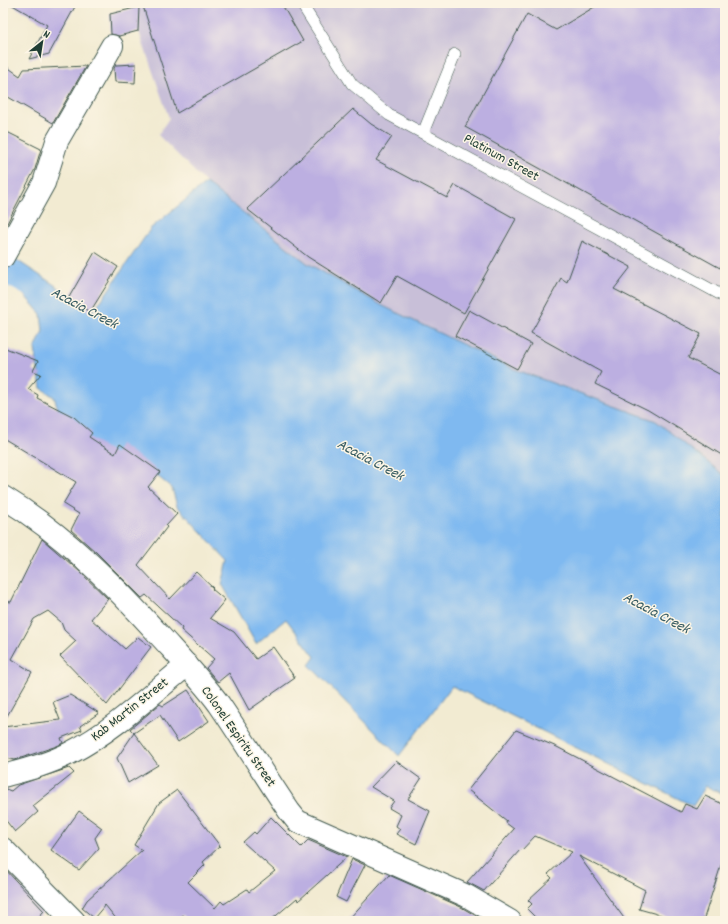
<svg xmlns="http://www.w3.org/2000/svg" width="728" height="924" viewBox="0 0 728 924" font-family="Dekko,sans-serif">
	<rect width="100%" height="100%" fill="#fcf5e5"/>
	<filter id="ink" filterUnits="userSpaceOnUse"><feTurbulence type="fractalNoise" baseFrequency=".025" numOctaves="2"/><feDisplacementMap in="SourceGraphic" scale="8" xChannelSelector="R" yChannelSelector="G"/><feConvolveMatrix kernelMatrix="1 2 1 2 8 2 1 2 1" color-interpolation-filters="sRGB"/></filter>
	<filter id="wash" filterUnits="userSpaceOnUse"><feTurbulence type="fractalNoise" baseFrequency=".012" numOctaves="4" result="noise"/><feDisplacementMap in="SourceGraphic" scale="16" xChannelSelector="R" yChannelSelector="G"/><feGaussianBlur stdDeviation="0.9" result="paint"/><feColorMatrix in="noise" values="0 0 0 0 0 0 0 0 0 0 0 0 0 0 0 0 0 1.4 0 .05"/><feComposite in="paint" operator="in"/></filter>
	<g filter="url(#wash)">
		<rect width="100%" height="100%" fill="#f2ebd2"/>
		<path fill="#c8bfd8" d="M129,3h596v473l-69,-55 -142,-52 -131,-63 -76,-43 -101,-80 -48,-48 11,-17z"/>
		<path fill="#7fb9f0" stroke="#4f7b92" d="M206,183l101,80 76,43 131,63 142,52 69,55v319l-19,-9 -13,20 -241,-120 -53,70 -90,-91 6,-8 -29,-38 -30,25 -34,-60 6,-23 -51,-55 -5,-18 -21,-17 -84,-36 -13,-38 -13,-9 -6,-39 8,-18 -2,-17 -25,-28 -13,-5v-15l6,-11 85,56 57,-83z"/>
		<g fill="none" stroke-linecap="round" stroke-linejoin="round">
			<path stroke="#7fb9f0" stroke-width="6" d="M3,280l22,12"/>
		</g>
		<g id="blocks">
			<g fill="#bcafe1">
				<path d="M9,3h68l-28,51 -20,5 18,-34z"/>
				<path d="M142,3h139l22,38 -126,72z"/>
				<path d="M601,3h124v255l-5,10 -255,-141 62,-113 29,16z"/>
				<path d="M139,7l-1,24 -19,5 -8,-2 -1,-20z"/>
				<path d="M3,64l17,12 4,-7 62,-3 -33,57 -50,-29z"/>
				<path d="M136,64l-1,19 -20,-1 -1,-14 2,-3z"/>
				<path d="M353,109l18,15 21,13 -16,23 71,38 8,-13 61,34 -52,94 -67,-37 -16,27 -73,-46 -61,-48z"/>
				<path d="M3,130l38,19 -6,20 -32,62z"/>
				<path d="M582,241l49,26 -17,22 87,45 -13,24 37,19v80l-77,-47 -53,-26 6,-12 -70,-39 30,-55 6,4z"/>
				<path d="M95,252l23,15 -28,45 -22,-13z"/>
				<path d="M469,310l62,34 -14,25 -62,-33z"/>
				<path d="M3,347l35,14 -5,10 8,3 -13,15 10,6 -1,3 37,19 18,16 -3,4 26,17 5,-10 40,28 -12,15 29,27 -11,12 1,1 -29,38 32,34 26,-27 17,16 -1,1 13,11 -15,18 24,14 22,27 17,-12 22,31 -46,32 -20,-37 -11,9 -12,-14 8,-9 -33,-29 1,-2 -36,-33 -4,3 -46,-46 -25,-22 8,-16 -16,-10 13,-22 -73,-44z"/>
				<path d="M42,539l37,32 29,28 -17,20 34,30 13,-12 13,10 -44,58 -47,-49 16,-15 -12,-11 -3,-8 -13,-11 -14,8 -22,40 20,13 -29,51v-122l8,1z"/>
				<path d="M188,690l21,31 -31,21 -18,-27 -26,18 -4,-4 30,-25 3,2z"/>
				<path d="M70,695l29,18 -19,13 2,4 -21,8 2,5 -6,3 -42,14 -12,-3v-30l57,-7 -7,-18z"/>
				<path d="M516,730l41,17 124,65 4,-8 12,5 8,-13 20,9v48l-22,68h-21l-43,-12 6,-19 -66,-34 47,65h-87l-12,-12 5,-5 -4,-4 24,-22 -4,-4 24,-22 -37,-16 -14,15 -1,-1 -36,41 -17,-9 47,-53 -8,-6 1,-2 -39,-31z"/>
				<path d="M134,733l24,32 -30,18 -11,-25z"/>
				<path d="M396,761l25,18 -13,20 22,12 -14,33 -20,-10 4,-5 -4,-3 5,-11 -12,-7 5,-7 -23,-14z"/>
				<path d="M69,768l5,5 -41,33 5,6 -23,20 -12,-15v-29l8,3 7,-6z"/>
				<path d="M177,790l43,56 -17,16 2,3 -17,17 27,26 6,-7 3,3 23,-15 2,3 26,-21 -32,-29 11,-10 2,2 15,-17 30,30 7,-7 39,17 -49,44 -1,-3 -27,23h-81l-6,-6 -7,6h-58l-13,-16 -11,13 -12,-10 5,-8 55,-50 -8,-5 25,-42z"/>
				<path d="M79,811l23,17 -7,10 4,10 -20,22 -28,-20z"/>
				<path d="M352,859l13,6 -19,37 -10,-5z"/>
				<path d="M3,867l41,44 -9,10h-32z"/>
				<path d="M389,875l72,32 24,14h-138z"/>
			</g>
		</g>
	</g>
	<g filter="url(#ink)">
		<use href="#blocks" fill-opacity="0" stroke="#3f574c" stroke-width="1"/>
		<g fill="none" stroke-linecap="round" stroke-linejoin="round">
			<defs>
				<g id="service">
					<path d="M301,3l51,81 37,31 336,182"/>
					<path d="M423,133l32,-79"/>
				</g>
				<g id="minor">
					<path d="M3,257l41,-74 13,-42 55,-95"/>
					<path d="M3,497c61,37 111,88 158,140 20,22 41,44 58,67 24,35 46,72 70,107l8,10 170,75 43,25"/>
					<path d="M3,776c22,-6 46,-12 67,-23 43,-22 79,-57 117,-88"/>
				</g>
				<path id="tertiary" d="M3,849l71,72"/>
			</defs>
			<use href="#service" stroke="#3f574c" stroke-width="12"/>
			<use href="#minor" stroke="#3f574c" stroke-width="24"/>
			<use href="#tertiary" stroke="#3f574c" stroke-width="24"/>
			<use href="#service" stroke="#fff" stroke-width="11"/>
			<use href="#minor" stroke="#fff" stroke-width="22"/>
			<use href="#tertiary" stroke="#fff" stroke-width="22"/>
		</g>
	</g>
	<g text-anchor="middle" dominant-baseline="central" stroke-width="3" stroke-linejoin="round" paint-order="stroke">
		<g font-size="14" fill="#1f3d34" stroke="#fcf5e5">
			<text transform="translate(501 158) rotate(29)">Platinum Street</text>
			<text transform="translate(130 710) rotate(-38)">Kab Martin Street</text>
			<text transform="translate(238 737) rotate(55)">Colonel Espiritu Street</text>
		</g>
		<g font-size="15" font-style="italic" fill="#375c63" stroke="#fcf5e5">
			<text transform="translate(84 309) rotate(28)">Acacia Creek</text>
			<text transform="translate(370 461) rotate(28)">Acacia Creek</text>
			<text transform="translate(656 614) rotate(28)">Acacia Creek</text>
		</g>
	</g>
	<rect width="728" height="924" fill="none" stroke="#fcf5e5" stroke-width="16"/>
	<g transform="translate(42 42) rotate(30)" stroke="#fcf5e5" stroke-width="3" paint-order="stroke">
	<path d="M0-3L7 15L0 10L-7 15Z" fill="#1f3d34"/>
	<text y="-6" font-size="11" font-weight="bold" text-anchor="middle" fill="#1f3d34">N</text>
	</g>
</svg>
